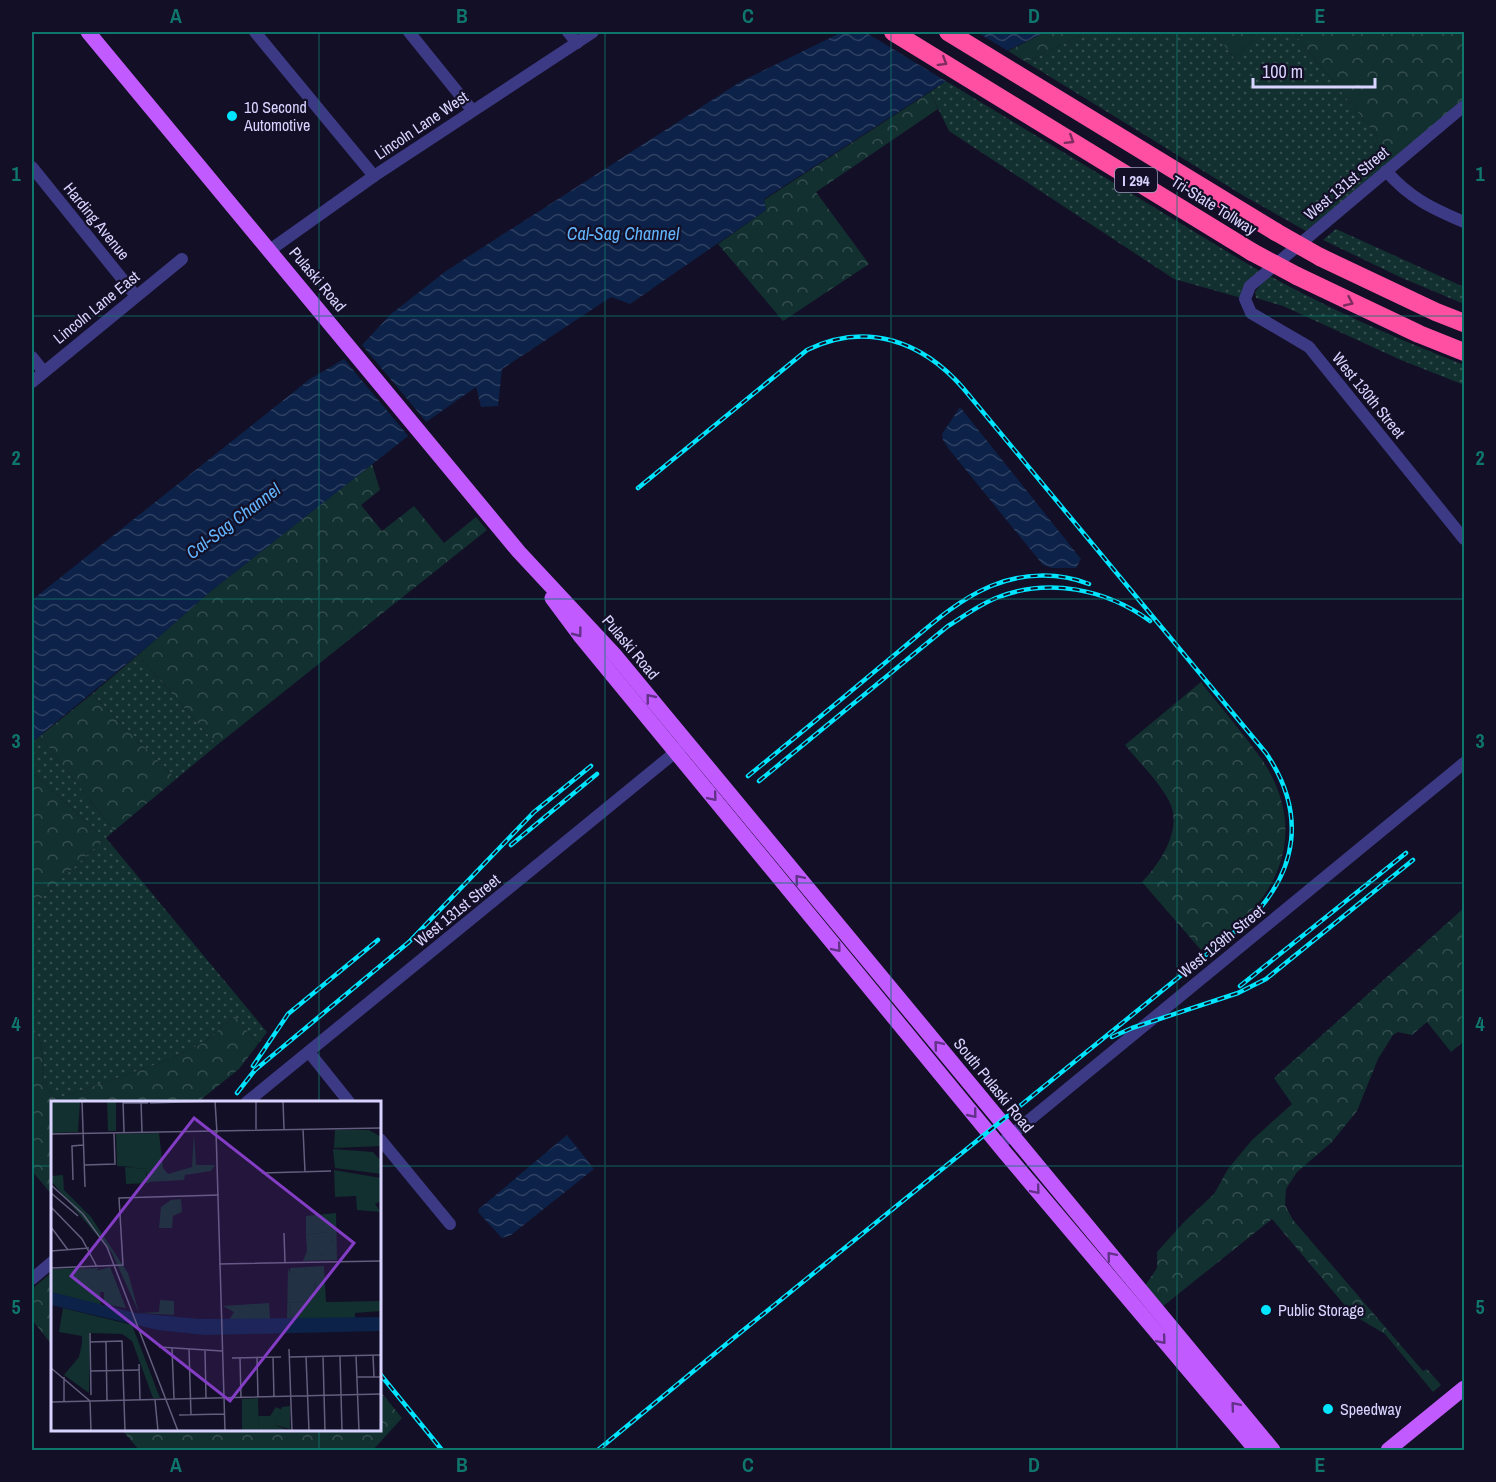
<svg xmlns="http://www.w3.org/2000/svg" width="1496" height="1482" viewBox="0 0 1496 1482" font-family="'Archivo Narrow',sans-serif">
	<defs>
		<pattern id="grass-dots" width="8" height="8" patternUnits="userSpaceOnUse" patternTransform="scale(1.5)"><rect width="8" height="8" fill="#12302f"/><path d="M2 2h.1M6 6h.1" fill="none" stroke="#344d4e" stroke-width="1.8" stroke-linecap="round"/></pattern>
		<pattern id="forest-crowns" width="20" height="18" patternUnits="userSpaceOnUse" patternTransform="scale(1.5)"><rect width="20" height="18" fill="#12302f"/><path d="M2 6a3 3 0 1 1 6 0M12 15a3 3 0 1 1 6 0" fill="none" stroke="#344d4e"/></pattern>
		<pattern id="water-waves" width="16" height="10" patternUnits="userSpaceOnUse" patternTransform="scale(1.5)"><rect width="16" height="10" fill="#0c2248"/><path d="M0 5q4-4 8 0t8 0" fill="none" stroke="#2f4163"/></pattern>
	</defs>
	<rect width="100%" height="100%" fill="#130f26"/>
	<g fill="url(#grass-dots)">
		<path d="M1088,32h126l20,26 20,-19 -7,-7h46l84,104 -6,41 -65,54 -62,-35 -218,-134z"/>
		<path d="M946,81l295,179 24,14 -20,25 -71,-20 -225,-148 -19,-39z"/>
		<path d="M1336,229l128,58v17l-62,-26 -79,-38z"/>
		<path d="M1268,275c63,35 129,64 196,90v20l-63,-25 -118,-54 -27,-8 -1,-6z"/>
		<path d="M138,655l79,90 -41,34 -84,-85z"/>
		<path d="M40,736l74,95 -8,7 161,194 -9,12 -23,-28 -32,27 -40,19 -107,37 -14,-17c1,-19 3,-40 -10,-55v-120l73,-69 -73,-66v-30z"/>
	</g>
	<g fill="url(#forest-crowns)">
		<path d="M1045,32h43l-62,30 -18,-11z"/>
		<path d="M1214,32h33l7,7 -20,19z"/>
		<path d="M1293,32h171v68l-93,77 6,-41z"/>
		<path d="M930,92l8,17 -122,83 53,72 -86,57 -65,-77 48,-34 -2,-10z"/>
		<path d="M372,464l8,26 -19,15 21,26 32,-25 30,37 32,-26 11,13 -270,215 -79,-90 73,-64z"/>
		<path d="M1201,682c20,26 43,52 62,79 37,57 27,114 -21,160 -12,12 -27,20 -41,29l-59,-68c20,-21 42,-55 26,-83 -9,-17 -30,-38 -43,-54z"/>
		<path d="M92,694l84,85 -62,52 -74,-95z"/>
		<path d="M32,772l73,66 -73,69z"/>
		<path d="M1464,908v133l-13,11 -24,-30 -15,13 -14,-3 -5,3 -15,24 -21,52 -26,32 -34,29 -11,17 -1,16 8,15 130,151 4,-2 14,16 -8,7 -48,-58 -32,-19 -81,-96 -110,88 -17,-21 12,-18v-16l28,-31 29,-27 14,-25 24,-29 40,-36 -18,-26z"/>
		<path d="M235,1016l23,28 -19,25 -41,33h-146v93l-20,-24v-144c13,15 11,36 10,55l14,17 107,-37 40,-19z"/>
		<path d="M52,1272v73l-20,-25v-31z"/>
		<path d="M380,1391l22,27 -29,32h-234l-17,-20h258z"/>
	</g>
	<g fill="url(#water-waves)">
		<path d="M842,32h203l-99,49 -182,118 2,11 -136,94 -19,-7 -109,72 -4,37 -17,1 -5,-20 -50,35 -215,169 -58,51 -121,100v-142l278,-221 34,-20 18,-14 29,-31 55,-43 294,-189z"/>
		<path d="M960,407l121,152 -5,9h-24l-9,-3 -95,-117 -5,-8 -1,-6z"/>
		<path d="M567,1135l27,34 -83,66 -9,3 -24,-26 1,-3z"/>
	</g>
	<g fill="#130f26">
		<path d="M865,32h112l34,21 -62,30z"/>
		<path d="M362,345l66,79 -18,14 -66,-79z"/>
	</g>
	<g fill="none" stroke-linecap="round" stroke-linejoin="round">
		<g stroke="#3d3a85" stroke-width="12">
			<path d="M255,32l119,144"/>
			<path d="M409,32l63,78"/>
			<path d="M568,32l9,11"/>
			<path d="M1464,106l-214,180 -5,13 6,14 58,34 155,192"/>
			<path d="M32,167l104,129"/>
			<path d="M1386,171c24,27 45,37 78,51"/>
			<path d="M270,250l104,-74 219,-144"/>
			<path d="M32,357l12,15"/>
			<path d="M32,382l150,-123"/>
			<path d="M309,1052l40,50"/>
			<path d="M247,1102l436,-356"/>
			<path d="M380,1139l70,85"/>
			<path d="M999,1145l465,-382"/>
			<path d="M32,1279l20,-17"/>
		</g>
		<g stroke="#c25bff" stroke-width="15">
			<path d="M88,32l431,520 95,102 659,796"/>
			<path d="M552,598l29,39 425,517 250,296"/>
			<path d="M1388,1450l76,-62"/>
		</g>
		<g stroke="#ff4fa3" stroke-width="18">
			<path d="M893,32l359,220"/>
			<path d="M948,32l328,200"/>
			<path d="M1320,257l116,55 28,11"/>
			<path d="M1297,276l122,58 45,18"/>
		</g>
		<defs>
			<g id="rail">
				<path d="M748,776c48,-39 96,-79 144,-119 31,-25 61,-55 99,-71 31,-13 67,-14 98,-2"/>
				<path d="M759,781l189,-155c16,-10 31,-21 48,-28 52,-21 110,-9 154,23"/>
				<path d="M511,845l86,-71"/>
				<path d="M1240,986l166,-133"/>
				<path d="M1112,1037l20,-9 106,-35 28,-14 147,-119"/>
				<path d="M253,1066l35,-52 90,-74"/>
				<path d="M237,1093l18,-23 154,-128 125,-130 57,-46"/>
				<path d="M380,1374l62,76"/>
				<path d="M598,1450l132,-109 518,-420c51,-50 58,-109 18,-168l-303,-365c-41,-47 -97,-67 -156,-38l-169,138"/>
			</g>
		</defs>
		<use href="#rail" stroke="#00e5ff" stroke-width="4.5"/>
		<use href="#rail" stroke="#130f26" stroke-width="2" stroke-dasharray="7" stroke-linecap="butt"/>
		<g stroke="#ff4fa3" stroke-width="18">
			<path d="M1276,232l44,25"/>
			<path d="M1252,252l45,24"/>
		</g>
	</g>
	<defs><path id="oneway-chevron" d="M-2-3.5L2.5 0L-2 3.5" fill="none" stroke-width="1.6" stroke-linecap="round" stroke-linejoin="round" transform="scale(1.5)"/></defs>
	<g stroke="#7d2c5e">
		<use href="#oneway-chevron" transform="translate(943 62) rotate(31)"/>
		<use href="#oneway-chevron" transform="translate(1070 140) rotate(32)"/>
		<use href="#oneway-chevron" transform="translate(1349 302) rotate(25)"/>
	</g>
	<g stroke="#623188">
		<use href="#oneway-chevron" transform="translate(578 633) rotate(53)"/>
		<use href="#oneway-chevron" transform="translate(650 698) rotate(-129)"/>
		<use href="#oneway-chevron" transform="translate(713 797) rotate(50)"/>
		<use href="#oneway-chevron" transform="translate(799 879) rotate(-130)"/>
		<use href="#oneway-chevron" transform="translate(837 948) rotate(50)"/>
		<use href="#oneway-chevron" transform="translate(938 1045) rotate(-130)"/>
		<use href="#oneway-chevron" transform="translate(973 1114) rotate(51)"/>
		<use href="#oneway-chevron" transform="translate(1036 1190) rotate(50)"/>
		<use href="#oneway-chevron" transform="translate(1111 1256) rotate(-130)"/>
		<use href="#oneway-chevron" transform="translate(1162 1340) rotate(50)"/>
		<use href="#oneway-chevron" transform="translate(1235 1406) rotate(-130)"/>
	</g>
	<path fill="none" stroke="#0f766e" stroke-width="1.5" stroke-opacity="0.55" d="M319,32v1070M605,32v1418M891,32v1418M1177,32v1418M32,316h1432M32,599h1432M32,883h1432M32,1166h20M380,1166h1084M319,1430v20"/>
	<g fill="#00e5ff" stroke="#130f26" stroke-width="2">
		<circle cx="232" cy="116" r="6"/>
		<circle cx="1266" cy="1310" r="6"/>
		<circle cx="1328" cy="1409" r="6"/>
	</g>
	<g text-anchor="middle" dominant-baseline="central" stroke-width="4.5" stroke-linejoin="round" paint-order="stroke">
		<rect fill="#130f26" stroke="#9e99be" stroke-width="1.5" x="1115" y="168" width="42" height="24" rx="4.5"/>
		<g font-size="15" font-weight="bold" fill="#d9d4ff">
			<text x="1136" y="180">I 294</text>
		</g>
		<g font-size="16" fill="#d9d4ff" stroke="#130f26" text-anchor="start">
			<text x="244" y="107">10 Second<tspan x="244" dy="18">Automotive</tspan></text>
			<text x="1278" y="1310">Public Storage</text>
			<text x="1340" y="1409">Speedway</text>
		</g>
		<g font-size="16" fill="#d9d4ff" stroke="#130f26">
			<text transform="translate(421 125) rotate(-34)">Lincoln Lane West</text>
			<text transform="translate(1346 183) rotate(-40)">West 131st Street</text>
			<text transform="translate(1214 205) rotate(32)">Tri-State Tollway</text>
			<text transform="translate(97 221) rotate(51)">Harding Avenue</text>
			<text transform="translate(318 279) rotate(50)">Pulaski Road</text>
			<text transform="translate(96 307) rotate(-39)">Lincoln Lane East</text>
			<text transform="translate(1369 395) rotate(51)">West 130th Street</text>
			<text transform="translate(631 647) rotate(50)">Pulaski Road</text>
			<text transform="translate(457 910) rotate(-39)">West 131st Street</text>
			<text transform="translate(1221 941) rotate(-39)">West 129th Street</text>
			<text transform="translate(994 1085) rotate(51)">South Pulaski Road</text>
		</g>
		<g font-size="18" font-style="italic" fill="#62b6ff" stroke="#130f26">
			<text x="623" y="233">Cal-Sag Channel</text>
			<text transform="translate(233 521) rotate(-37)">Cal-Sag Channel</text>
		</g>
	</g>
	<g transform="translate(51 1101)">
		<rect width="330" height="330" fill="#130f26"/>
		<path d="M56,0h9v30h-8zM74,66l22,2 -1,11 4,3 -24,1zM12,74l1,15 27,27 37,56 11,40 -27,-60 -61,-72v-5zM275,131l6,4v7l-11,13 -10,-1 -4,-4 -1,-16zM59,166l16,41 -22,-4v-12h-4l1,14 -6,-2v-33zM237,167l2,5 26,6 -4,21 -23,3 3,16h-5zM12,207l69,17 28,73h-7l-21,-57 -10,-7 -32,-1 -1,60 -25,-18 15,-18 3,-14v-7l-23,-4zM207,297l1,32h-17v-31zM239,305v23l-16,-4 8,-18z" fill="#12302f"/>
		<path d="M284,29h34l12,7v9l-47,2zM143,32l2,32h19l-4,6 -26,4 -1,5 -37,2v-13l-22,-2 25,-2 13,3 5,6 24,-7zM282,48l40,3 8,9v13l-46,-6zM283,69l47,8v23l-6,3 6,8 -24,-2 -1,-14 -21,1zM120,99l10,-1 1,13 -9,4 -1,12h-13l2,-21zM285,112l1,47 -34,1 4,-10 14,5 12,-16 -7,-8 -20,3v-19zM273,165l2,36 55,-1v10l-26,2v5l-63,1 -3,-16 23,-3 4,-18 -26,-9v-5zM48,167l-4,4v32l-44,-12v-23zM109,199l14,1v14l-35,-2 20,-1zM218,202l1,16 -41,1 5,-8 -11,-6zM225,306l6,3 -8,15 16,6 -31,-1 -1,-14h12z" fill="#12302f"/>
		<path d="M0,0h29l-2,31 -27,1zM108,32l4,35 -46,-2 -1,-32z" fill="#12302f"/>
		<path d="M0,191l85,21 64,6 181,-2v14l-176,4 -47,-5 -107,-25z" fill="#0c2248"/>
		<path fill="none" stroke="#625e7d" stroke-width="1.5" d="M31,0l3,86M72,0l1,31M90,0l1,31M164,0l2,32M205,0v28M232,0l1,28M72,2h25M99,2l65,-2M252,28l2,43M165,29l9,301M0,33l330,-6M33,64l31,-1 -1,-31M211,72l69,-2M22,79l-1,-34 11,-1M0,84l32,29 24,33 71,184M0,92l27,23M0,106l31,32 15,28M0,126l17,23M233,132l1,30M0,150l38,-3M168,163l162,-3M0,167l72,-3 -4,-67 100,-3M39,232l1,62M39,241l32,-1 3,90M55,241l1,59M108,246l63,4M121,247l2,51M138,248l2,66M238,248l3,82M154,250l1,47M305,254l3,76M322,254l1,22M255,255l3,75M272,255l2,75M289,255l2,75M206,256l1,40M222,256l1,40M239,256l91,-2M181,257l49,-1M189,257l1,40M88,263l1,36M0,267l39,33M40,270l49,-1M13,276v24M306,276h24M104,299l3,31M39,300l1,30M0,301l330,-8M128,314l45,-1"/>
		<path fill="#843dc5" fill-opacity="0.15" stroke="#843dc5" stroke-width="3" d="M143,17l160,125 -124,158 -159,-125z"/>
		<rect width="330" height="330" fill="none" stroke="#d9d4ff" stroke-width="3"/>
	</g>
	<rect width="1496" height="1482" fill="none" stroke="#130f26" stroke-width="66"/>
	<path d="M1253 78v9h122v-9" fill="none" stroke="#d9d4ff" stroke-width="3"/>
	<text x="1262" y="78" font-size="18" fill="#d9d4ff" stroke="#130f26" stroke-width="4.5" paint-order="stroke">100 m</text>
	<rect x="33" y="33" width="1430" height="1416" fill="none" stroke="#0f766e" stroke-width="2"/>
	<g font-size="20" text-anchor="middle" font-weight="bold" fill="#0f766e">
		<text x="176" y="23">A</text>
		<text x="462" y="23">B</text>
		<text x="748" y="23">C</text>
		<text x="1034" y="23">D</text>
		<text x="1320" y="23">E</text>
		<text x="16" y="181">1</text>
		<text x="1480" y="181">1</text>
		<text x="16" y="465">2</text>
		<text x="1480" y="465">2</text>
		<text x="16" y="748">3</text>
		<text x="1480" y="748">3</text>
		<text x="16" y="1031">4</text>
		<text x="1480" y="1031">4</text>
		<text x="16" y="1314">5</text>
		<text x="1480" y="1314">5</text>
		<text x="176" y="1472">A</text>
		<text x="462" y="1472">B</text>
		<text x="748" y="1472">C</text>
		<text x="1034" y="1472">D</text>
		<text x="1320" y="1472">E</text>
	</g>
</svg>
